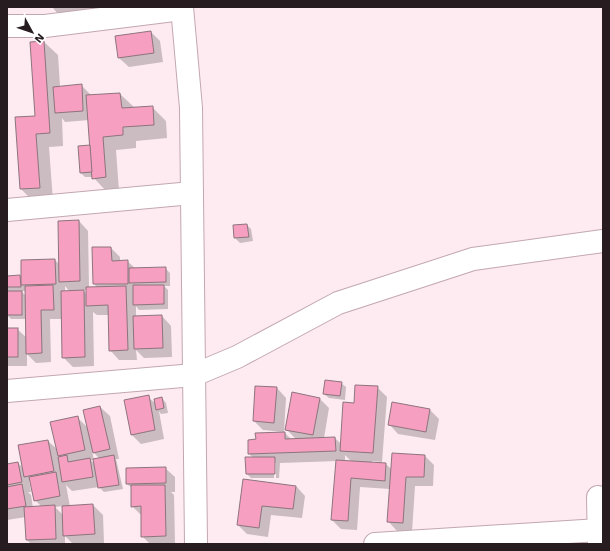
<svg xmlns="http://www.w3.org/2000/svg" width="610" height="551" viewBox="0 0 610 551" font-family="'Work Sans',sans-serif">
	<rect width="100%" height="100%" fill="#fdebf1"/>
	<g fill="#0003" fill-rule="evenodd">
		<path d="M52,7h76l-67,10z"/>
		<path d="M151,32l9,9 3,21 -34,5 -10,-9 -3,-21z"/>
		<path d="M44,42l14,13 2,32 21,-2 10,10 29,-1 14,13h18l14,14 1,17 -31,3v7l-20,2 3,41 -12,1 -14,-15h-8l-5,-5 11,-26 -2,-26 -24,2 -3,-4 1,28 -14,1 4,54 -19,1 -13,-13 15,-72z"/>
		<path d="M79,221l9,10 1,56h8l-3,-3v-36h17l9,9v5l7,-1 8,7h30l5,5v13h-6l4,4v19l-29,1 -3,-4v11l26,-1 9,10 1,31 -28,1 -8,-8 1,10h-18l-9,-10 -1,-35h-12l-4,-3 1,54 -21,1 -10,-10 -1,-38h-12l1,43 -15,1 -9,-9v12h-20v-37h10l10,9 -1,-19h-15l-4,-4v-38l13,-1 2,2 33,-18 5,5zM65,286l5,6h-5zM83,290h4v4zM21,291h5v5z"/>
		<path d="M247,225l4,4 2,12 -13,2 -5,-5 -1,-12z"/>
		<path d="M341,383l5,4 -1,13 -16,-2 -5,-4z"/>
		<path d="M377,387l10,10 -5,65 -10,-1v2l14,1 6,6 1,-16 32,2 9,9 -1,21h-18l-3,46 -15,-1 -9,-10 2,-32 -30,-2 -3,43 -16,-1 -9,-9 5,-59 -57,2 -1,15h-3v-15h-2v15h-23l-4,-4 7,-16 -5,-4 8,-14 -1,-6 29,-1 6,6h5l-10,-10 34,-30 9,9 -5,30h11l6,6 14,-40zM345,455l7,7 -7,-1z"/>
		<path d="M277,388l9,10 -2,34 -21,-2 -9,-9z"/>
		<path d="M148,397l8,7 6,-6 4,5 2,10 -7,1 -2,-3 5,28 -23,5 -10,-10z"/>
		<path d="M100,407l10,9 9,43h-3l7,30 -19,3 -5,-5 -27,4 -6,-6 4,22 23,-2 10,10 1,28 -31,1 -8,-8v8h-34l-4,-4 -1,-23 -19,3v-55l11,-2 5,5 25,-27 10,9 19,-33 11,11 -4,-18zM92,451l8,8 -6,1zM91,460h3l1,5zM29,480l2,3 4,17 7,7 -9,1 -2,-13 -3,-3h3zM63,506v9l-8,-8z"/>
		<path d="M430,410l9,9 -4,21 -37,-6 -9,-10z"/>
		<path d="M165,468l10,9v15h-4l3,3 1,49h-25l-8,-8v-20l-10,-10v-18l-5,-4z"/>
		<path d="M244,480l52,6 9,10 -3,22 -31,-3 -3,22 -21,-3 -9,-9z"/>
	</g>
	<g fill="#f69fc0" stroke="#8e747d">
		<path d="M151,31l3,22 -36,5 -3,-22z"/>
		<path d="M44,41l6,92 -14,1 4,54 -20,1 -5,-72 20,-1 -5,-74z"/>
		<path d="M82,84l1,27 -28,2 -2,-26z"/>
		<path d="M120,93l2,15 31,-2 1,19 -31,2v8l-20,2 3,40 -14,2 -6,-84z"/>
		<path d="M90,145l2,27 -12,1 -2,-27z"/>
		<path d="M79,220l1,61 -21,1 -1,-61z"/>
		<path d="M247,224l2,13 -15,1 -1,-13z"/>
		<path d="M92,247h19l1,14 16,-1v24h-35z"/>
		<path d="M55,259l1,25 -35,1v-25z"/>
		<path d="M166,267v15l-37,1v-15z"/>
		<path d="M20,275l1,12h-14v-11z"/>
		<path d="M53,285l1,25h-13l1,43 -16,1 -1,-68z"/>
		<path d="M133,285h31v19l-31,1z"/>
		<path d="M126,286l2,64 -19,1 -1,-46 -22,1v-19z"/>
		<path d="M84,290l1,67 -23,1 -1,-67z"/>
		<rect x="7" y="291" width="15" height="24"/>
		<path d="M162,315l1,33 -29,1 -1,-33z"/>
		<rect x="7" y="328" width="11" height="29"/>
		<path d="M325,380l17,2 -2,14 -17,-2z"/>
		<path d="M355,385l23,1 -5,67 -33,-2 3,-49 11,1z"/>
		<path d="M255,386l22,1 -3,36 -21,-2z"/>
		<path d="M292,392l28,6 -7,37 -28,-5z"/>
		<path d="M149,395l6,35 -24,5 -7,-35z"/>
		<path d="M162,397l2,11 -8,2 -2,-11z"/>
		<path d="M392,402l38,7 -4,23 -38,-7z"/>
		<path d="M100,406l10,43 -17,4 -10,-43z"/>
		<path d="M78,416l7,34 -27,6 -8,-34z"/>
		<path d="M285,432v7l50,-2 1,14 -88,3v-14l8,-1 -1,-6z"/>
		<path d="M48,440l6,31 -30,6 -6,-32z"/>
		<path d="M392,453l33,2 -1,22h-18l-3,46 -16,-1z"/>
		<path d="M67,455l1,7 22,-4 3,19 -31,5 -4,-25z"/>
		<path d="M114,455l5,30 -21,3 -5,-29z"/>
		<path d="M245,457h30v17h-29z"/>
		<path d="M336,460l50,3 -1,18 -34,-3 -3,43 -17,-1z"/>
		<path d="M18,462l4,20 -15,3v-21z"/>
		<path d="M166,467v16l-40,1v-16z"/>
		<path d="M56,472l4,24 -26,5 -5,-24z"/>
		<path d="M243,479l53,7 -3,23 -31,-3 -3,22 -22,-3z"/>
		<path d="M22,484l4,22 -19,3v-22z"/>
		<path d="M131,485h34l1,51 -25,1v-31l-10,1z"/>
		<path d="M93,504l2,30 -32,2 -1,-30z"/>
		<path d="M55,505l1,34 -30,1 -2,-33z"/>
	</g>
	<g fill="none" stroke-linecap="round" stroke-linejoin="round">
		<defs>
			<g id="street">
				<path d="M182,7l9,101 5,436"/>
				<path d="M7,26h38l137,-17"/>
				<path d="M7,210l185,-17"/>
				<path d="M7,391l187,-16 43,-18 101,-54 135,-44 130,-18"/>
				<path d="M598,497l1,47"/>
				<path d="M375,544l224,-14"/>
			</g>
		</defs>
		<use href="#street" stroke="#c3a7b0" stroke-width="24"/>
		<use href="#street" stroke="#fff" stroke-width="22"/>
	</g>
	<rect width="610" height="551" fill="none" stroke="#271c20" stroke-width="16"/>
	<g transform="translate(32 32) rotate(130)" stroke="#ffffff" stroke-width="3" paint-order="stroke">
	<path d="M0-3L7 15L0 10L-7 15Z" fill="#271c20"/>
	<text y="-6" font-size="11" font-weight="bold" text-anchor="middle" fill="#271c20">N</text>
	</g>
</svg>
